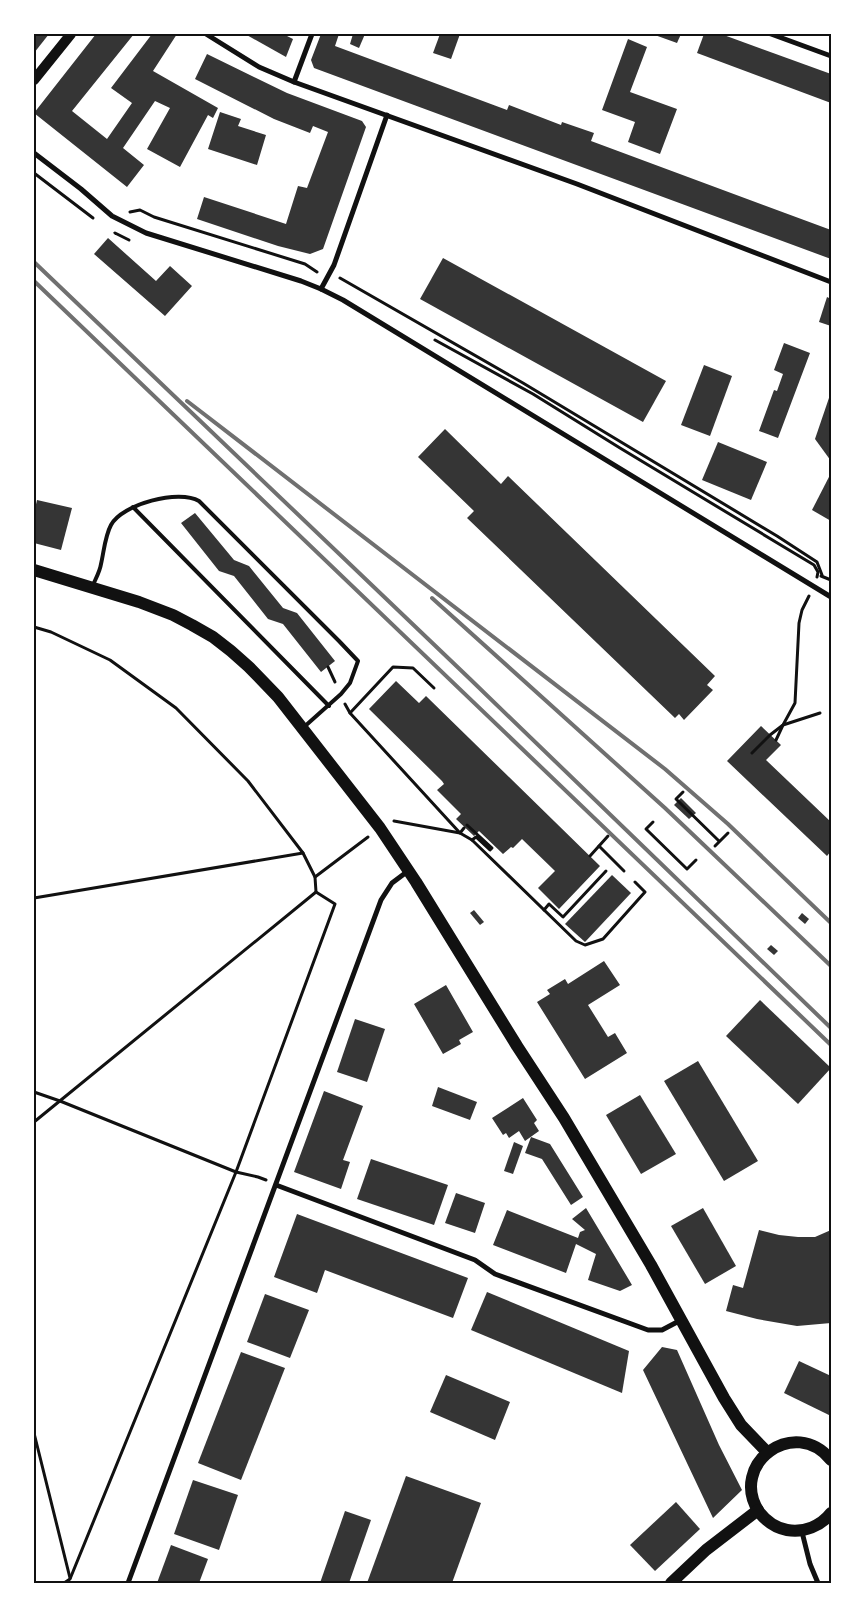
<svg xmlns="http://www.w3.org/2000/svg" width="865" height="1617" viewBox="0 0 865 1617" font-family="Commissioner,sans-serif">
	<rect width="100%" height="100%" fill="#fff"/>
	<g fill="#353535">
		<path d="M34,34h15l-15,19z"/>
		<path d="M96,34h38l-62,77 35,28 25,-36 -21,-15 41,-54 2,2 2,-2h21l-24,37 65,37 -5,10 -5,-3 -28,52 -33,-18 23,-41 -15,-7 -32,47 21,17 -17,22 -93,-74z"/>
		<path d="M245,34h38l10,5 -7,18z"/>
		<path d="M321,34h18l-4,12 172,64 2,-5 52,20 1,-3 32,11 -3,8 240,89v29l-517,-191 -3,-8z"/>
		<path d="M353,34h12l-6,14 -9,-4z"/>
		<path d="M440,34h20l-9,25 -18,-6z"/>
		<path d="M652,34h29l-4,9z"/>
		<path d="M704,34h17l110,40v29l-134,-50z"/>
		<path d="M628,39l19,8 -17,45 47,17 -17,45 -32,-12 7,-20 -33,-12z"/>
		<path d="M207,54l80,39 75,28 4,6 -43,122 -13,5 -32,-8 -81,-27 7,-22 82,27 12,-38 9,2 21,-56 -15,-6 -3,7 -36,-14 -79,-40z"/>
		<path d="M220,112l21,7 -3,7 28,9 -9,30 -49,-16z"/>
		<path d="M108,238l48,43 14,-15 22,20 -27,30 -71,-62z"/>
		<path d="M443,258l223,123 -23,41 -223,-123z"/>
		<path d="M827,297l4,2v27l-12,-4z"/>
		<path d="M784,343l26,10 -32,85 -19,-7 15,-41 3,1 6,-17 -9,-4z"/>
		<path d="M704,365l28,11 -22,60 -29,-11z"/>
		<path d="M831,392v69l-16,-22z"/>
		<path d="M445,429l56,55 7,-8 207,200 -8,9 6,5 -29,30 -5,-6 -4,4 -208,-200 7,-7 -56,-54z"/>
		<path d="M718,442l49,20 -16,38 -49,-20z"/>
		<path d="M831,473v48l-19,-11z"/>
		<path d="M37,500l35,8 -11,42 -27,-7v-30z"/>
		<path d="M195,513l39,47 15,6 34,42 14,5 38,48 -14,11 -38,-48 -15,-5 -34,-43 -15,-5 -38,-48z"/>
		<path d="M396,681l23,22 7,-7 174,170 -41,43 -21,-21 17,-17 -33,-32 -9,9 -2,-1 -8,7 -24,-23 -5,5 -18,-17 5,-5 -24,-24 7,-6 -2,-3 -73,-72z"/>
		<path d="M761,726l20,19 -15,15 65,62v29l-4,5 -100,-95z"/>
		<path d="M681,798l15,15 -7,6 -15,-14z"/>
		<path d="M612,875l19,18 -46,49 -20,-18z"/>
		<path d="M474,910l10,12 -4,3 -10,-12z"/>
		<path d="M802,913l7,6 -4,5 -7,-6z"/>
		<path d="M771,945l7,6 -4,4 -7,-6z"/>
		<path d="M604,961l16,24 -32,20 20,32 7,-4 12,20 -42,26 -48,-77 13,-8 -3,-4 18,-11 3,5z"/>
		<path d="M446,985l27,47 -14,8 2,4 -18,10 -29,-50z"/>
		<path d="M760,1000l71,68 -33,36 -72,-68z"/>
		<path d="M355,1019l30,10 -18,53 -30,-10z"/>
		<path d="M698,1061l60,100 -34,20 -60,-100z"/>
		<path d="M438,1087l39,15 -7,18 -38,-14z"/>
		<path d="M324,1091l39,15 -20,54 7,2 -9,27 -47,-17z"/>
		<path d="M640,1095l36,59 -35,20 -35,-59z"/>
		<path d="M523,1098l14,22 -3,3 5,8 -14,10 -6,-10 -10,7 -3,-5 -3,2 -11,-17z"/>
		<path d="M531,1137l19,7 33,53 -12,8 -29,-46 -17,-6z"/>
		<path d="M514,1142l9,4 -10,28 -9,-3z"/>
		<path d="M371,1159l77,26 -14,40 -77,-26z"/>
		<path d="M456,1193l29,10 -10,30 -30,-10z"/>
		<path d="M586,1208l46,77 -12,6 -32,-11 8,-26 -20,-10 -10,29 -73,-28 14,-35 71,28 2,-6 5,-2 -13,-11z"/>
		<path d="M703,1208l33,58 -31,18 -34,-58z"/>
		<path d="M297,1214l171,64 -15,40 -128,-48 -8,23 -43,-16z"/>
		<path d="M759,1230l20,5 19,2h17l16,-7v93l-34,3 -40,-7 -31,-8 7,-26 10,3z"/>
		<path d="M487,1292l142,59 -7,42 -151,-63z"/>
		<path d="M265,1294l44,16 -19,48 -43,-16z"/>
		<path d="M662,1347l15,3 42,95 23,45 -29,28 -70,-148z"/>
		<path d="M241,1352l44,16 -44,112 -43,-17z"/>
		<path d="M799,1361l32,15v40l-47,-23z"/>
		<path d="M446,1375l64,27 -15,38 -65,-28z"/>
		<path d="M406,1476l75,27 -29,80h-85z"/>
		<path d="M193,1480l45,15 -19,55 -45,-16z"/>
		<path d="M676,1502l24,27 -45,42 -25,-26z"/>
		<path d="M345,1511l26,9 -22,63h-29z"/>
		<path d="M171,1545l37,14 -9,24h-42z"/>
	</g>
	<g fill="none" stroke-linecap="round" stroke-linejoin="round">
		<g stroke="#111" stroke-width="3">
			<path d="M34,173l59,45"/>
			<path d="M130,212l10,-2 14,7 151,47 12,8"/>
			<path d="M115,233l14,7"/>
			<path d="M340,278l183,105 254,153 40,26 5,13"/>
			<path d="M435,340l98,54 87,54 194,117 4,7 -1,5"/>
			<path d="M821,576l10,4"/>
			<path d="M34,627l17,5 59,28 66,48 72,73 55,72 12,24 1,15 19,12 -99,268 -166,407 -6,4"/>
			<path d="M328,667l7,15"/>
			<path d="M345,704l5,9 110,120 4,-5"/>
			<path d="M350,713l43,-46 20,1 21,20"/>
			<path d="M776,740l7,-15 37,-12"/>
			<path d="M752,753l18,-18 13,-10 12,-22 4,-80 3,-13 7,-14"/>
			<path d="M683,792l-7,7 43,42"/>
			<path d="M394,821l66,12 12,7 104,101 9,4 18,-6 42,-47 -10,-10"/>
			<path d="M653,822l-7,7 41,40 9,-9"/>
			<path d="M467,825l25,23 -2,2 -14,-13 -4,3"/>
			<path d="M599,846l25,25"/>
			<path d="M715,846l13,-13"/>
			<path d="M590,856l18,-20"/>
			<path d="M315,877l53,-40"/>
			<path d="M34,898l269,-45"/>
			<path d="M544,910l5,-6 14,13 43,-46"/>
			<path d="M34,1092l26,9 176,71 22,5 8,3"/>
			<path d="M34,1122l282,-230"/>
			<path d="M34,1433l36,145"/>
		</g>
		<g stroke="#111" stroke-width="4">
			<path d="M133,507l196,199"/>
			<path d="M93,585c3,-7 7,-14 8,-21 3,-13 4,-28 10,-39 11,-21 68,-36 88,-24l140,140 19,20 -8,22 -9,11 -37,33"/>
		</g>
		<g stroke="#111" stroke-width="5">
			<path d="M206,34l53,33 35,15 283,102 254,98"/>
			<path d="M771,34l60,22"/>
			<path d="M294,82l18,-48"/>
			<path d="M34,153l47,36 31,27 34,17 155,48 20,8 22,11 488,297"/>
			<path d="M321,289l13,-24 53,-150"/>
			<path d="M276,1185l199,75 20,14 153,56h14l19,-10"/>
			<path d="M802,1532l8,32 8,19"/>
			<path d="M128,1583l253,-683 11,-17 16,-12"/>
		</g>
		<path stroke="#111" stroke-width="10" d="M34,80l37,-46"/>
		<g stroke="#111" stroke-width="12">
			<path d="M34,570l105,32 34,13 19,10 21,12 18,14 18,16 29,30 102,131 36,54 101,164 47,72 87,147 73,133 17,27 26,27"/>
			<path d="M831,1460c-36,-45 -103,4 -72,52 7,9 17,16 28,18 17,3 34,-4 44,-17"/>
			<path d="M671,1583l35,-33 52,-40"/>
		</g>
		<g stroke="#707070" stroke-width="4">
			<path d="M34,262l436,417 361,349"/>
			<path d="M34,281l797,764"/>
			<path d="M187,401l478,368 63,55 103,99"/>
			<path d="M432,598l233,210 166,158"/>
		</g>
	</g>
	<rect width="865" height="1617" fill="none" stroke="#ffffff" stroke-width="70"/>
	<rect x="35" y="35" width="795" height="1547" fill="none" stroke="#111" stroke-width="2"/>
</svg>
